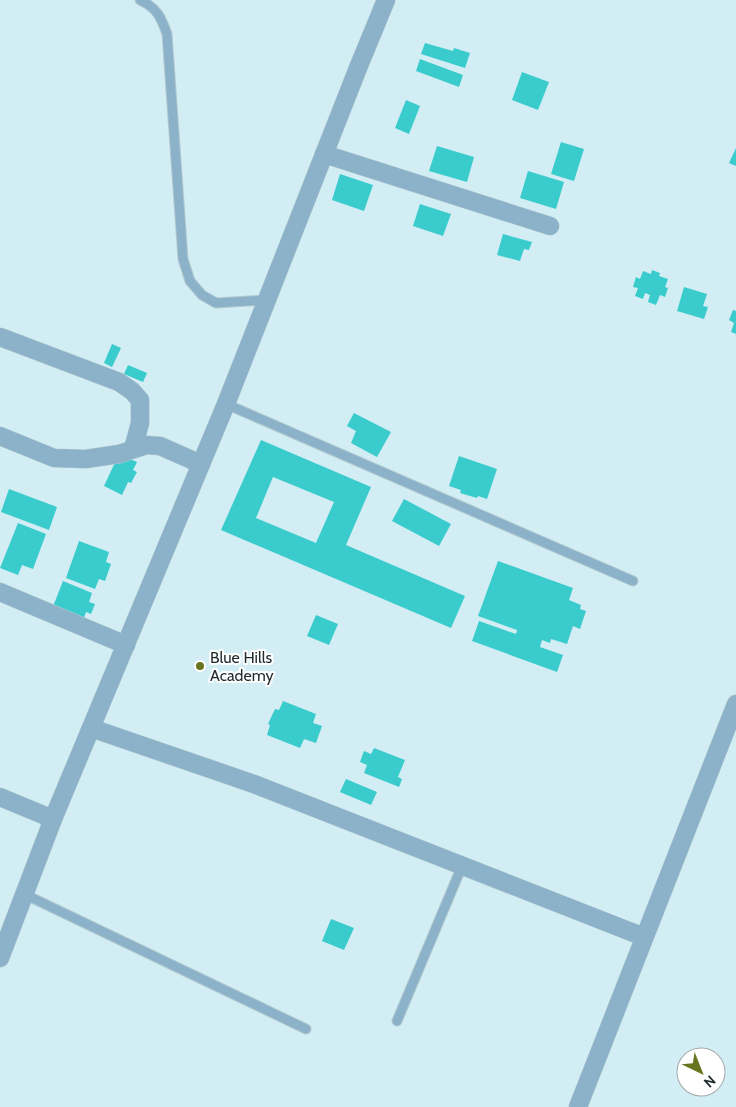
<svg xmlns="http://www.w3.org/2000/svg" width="736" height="1107" viewBox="0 0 736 1107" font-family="Cabin,sans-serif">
	<rect width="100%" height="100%" fill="#d2edf4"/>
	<g fill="#3acccc" fill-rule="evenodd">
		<path d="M425,43l28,8 1,-3 16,5 -5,15 -44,-14z"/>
		<path d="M420,59l43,16 -4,12 -43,-16z"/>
		<path d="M522,72l27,10 -11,28 -26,-10z"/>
		<path d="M406,100l14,6 -11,28 -14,-6z"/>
		<path d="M561,142l23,7 -10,32 -23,-7z"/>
		<path d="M437,146l37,11 -7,25 -38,-11z"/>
		<path d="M736,148v18l-7,-3z"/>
		<path d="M528,171l36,11 -8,27 -36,-11z"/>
		<path d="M340,174l33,11 -9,26 -32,-11z"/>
		<path d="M420,204l31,10 -8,22 -30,-10z"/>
		<path d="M503,234l29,8 -3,8 -5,-1 -4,12 -23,-6z"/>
		<path d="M652,270l8,3 -1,3 9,3 -3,8 3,1 -3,9 -5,-2 -4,10 -8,-3 2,-7 -5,-2 -2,6 -8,-3 3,-8 -5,-1 3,-10 4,2 3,-8 8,3z"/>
		<path d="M684,287l23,7 -4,12 5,1 -4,12 -27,-8z"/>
		<path d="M733,310l3,1v23l-5,-2 3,-9 -5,-3z"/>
		<path d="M112,344l9,4 -9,19 -8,-4z"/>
		<path d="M128,365l19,8 -4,9 -19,-8z"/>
		<path d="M354,413l37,19 -14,25 -26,-14 5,-12 -9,-5z"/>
		<path d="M261,440l110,47 -25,58 119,51 -14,32 -230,-98zM273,477l61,25 -18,41 -60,-25z"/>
		<path d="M119,454l18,8 -4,8 4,2 -6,11 -3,-1 -6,13 -18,-9z"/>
		<path d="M459,456l38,13 -10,30 -9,-3 -1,2 -17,-5 1,-3 -12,-4z"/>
		<path d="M9,489l48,18 -8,23 -48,-18z"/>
		<path d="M404,499l47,25 -12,22 -47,-25z"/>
		<path d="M18,523l28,11 -13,35 -11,-4 -4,10 -18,-7z"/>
		<path d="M79,541l30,11 -3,10 5,2 -6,17 -6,-2 -4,10 -29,-11z"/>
		<path d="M498,561l75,27 -4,12 12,5 -1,4 6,2 -6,18 -7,-3 -6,18 -16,-5 -1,4 -8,-3 -2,7 23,8 -6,17 -85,-31 7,-20 37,13 1,-4 -39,-14z"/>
		<path d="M63,581l29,12 -3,9 6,2 -4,10 -5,-2 -3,9 -31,-12z"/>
		<path d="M316,615l22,9 -9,21 -22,-9z"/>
		<path d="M283,701l33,13 -3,9 9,3 -6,17 -12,-4 -4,9 -33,-13 3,-10 -2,-1 7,-15 4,1z"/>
		<path d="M374,748l31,12 -7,17 4,2 -3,8 -35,-14 3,-8 -7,-3 4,-11 7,3z"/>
		<path d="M346,779l31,13 -6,13 -31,-13z"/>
		<path d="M331,919l23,9 -10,22 -22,-9z"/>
	</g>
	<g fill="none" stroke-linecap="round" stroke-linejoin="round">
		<defs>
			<g id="service">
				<path d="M140,0c17,8 21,17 27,34l16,225 7,22 12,14 14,8 50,-3"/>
				<path d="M226,404l407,177"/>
				<path d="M24,894l282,135"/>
				<path d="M397,1021l65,-155"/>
			</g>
			<g id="minor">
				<path d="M324,154l226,72"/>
				<path d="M0,337l119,45 13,9 8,9v23l-7,26"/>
				<path d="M0,436l54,22 32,1 33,-5 28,-9 13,1 41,18"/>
				<path d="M0,592l126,53"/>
				<path d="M91,728l163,56 390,153"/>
				<path d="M0,797l53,22"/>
				<path d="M0,958l53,-139 173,-415 132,-336 28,-68"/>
				<path d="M578,1107l158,-403"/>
			</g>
		</defs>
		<use href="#service" stroke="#b2cad0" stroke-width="11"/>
		<use href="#minor" stroke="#b2cad0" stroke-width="19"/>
		<use href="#service" stroke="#8cb2c9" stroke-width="9"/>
		<use href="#minor" stroke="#8cb2c9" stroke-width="18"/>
	</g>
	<circle fill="#68741e" stroke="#fff" stroke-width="2" cx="200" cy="666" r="5"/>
	<g text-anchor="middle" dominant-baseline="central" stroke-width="4" stroke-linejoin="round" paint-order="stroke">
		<g font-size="16" fill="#1f2a2c" stroke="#fff" text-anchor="start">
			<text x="210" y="657">Blue Hills<tspan x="210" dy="18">Academy</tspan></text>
		</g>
	</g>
	<g transform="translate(701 1072) rotate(137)"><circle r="24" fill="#ffffff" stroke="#a5aaab"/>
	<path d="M0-4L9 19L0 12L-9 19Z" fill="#68741e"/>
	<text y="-8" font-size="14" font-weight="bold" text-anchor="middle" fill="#1f2a2c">N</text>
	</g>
</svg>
